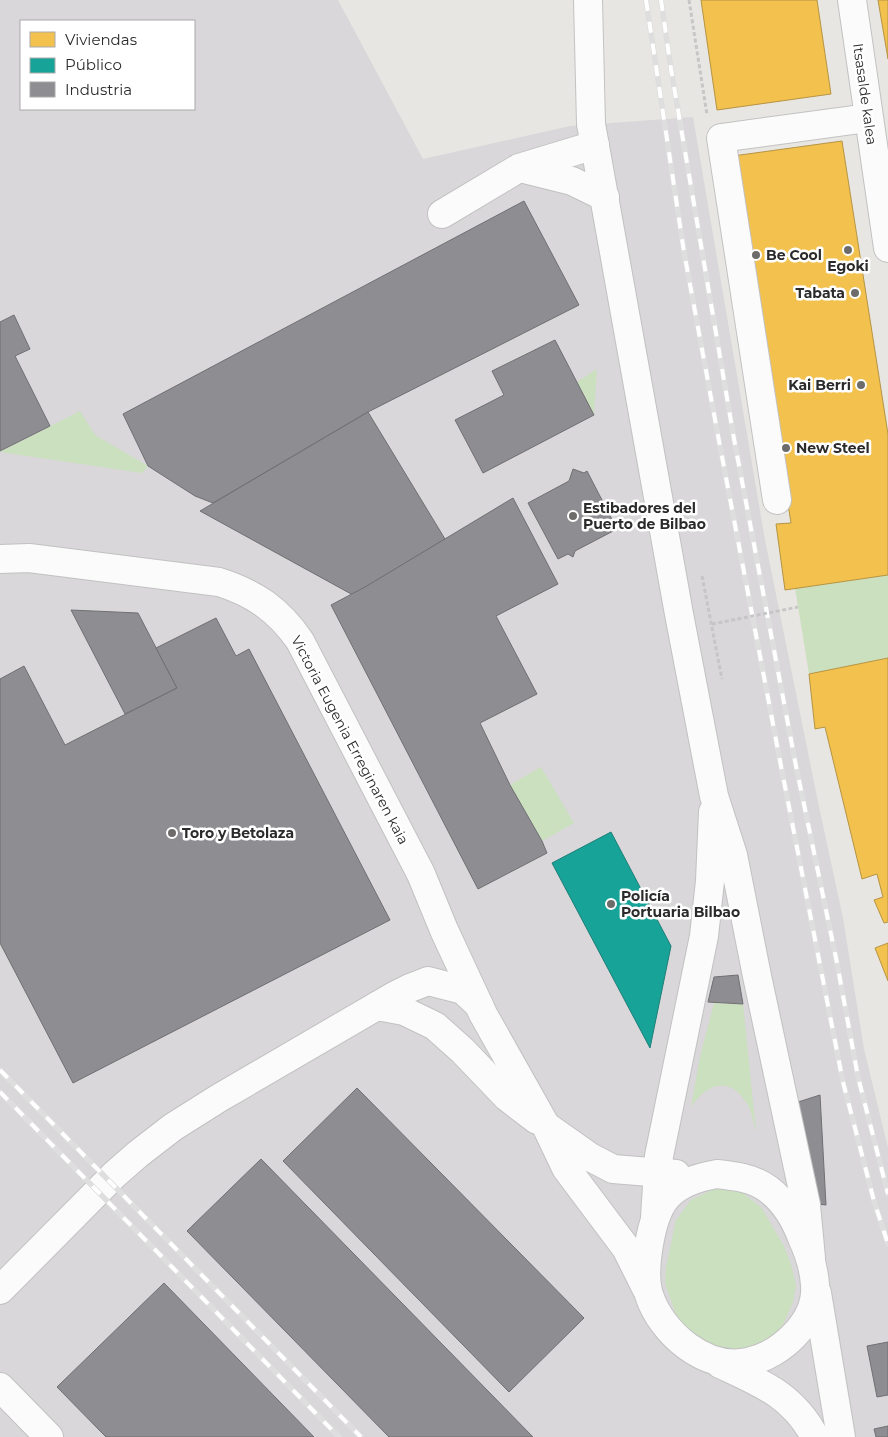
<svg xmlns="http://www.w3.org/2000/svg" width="888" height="1437" viewBox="0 0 888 1437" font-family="Montserrat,sans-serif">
	<rect width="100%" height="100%" fill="#e8e6e2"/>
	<path fill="#d9d7d9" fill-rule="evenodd" d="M0,0h338l85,159 147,-33 123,-9 72,423 53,262 25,116 21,131 24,99v289h-888zM21,21h173v88h-173z"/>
	<g fill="#cbe0bf">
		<path d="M597,369l-3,46 -17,-33z"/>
		<path d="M80,411l15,24 53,31 -6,7 -142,-21z"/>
		<path d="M888,575v83l-79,16 -14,-86z"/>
		<path d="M541,767l33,56 -32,18 -32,-56z"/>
		<path d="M714,1003l29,1 13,128c-3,-10 -4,-22 -10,-30 -17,-27 -40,-18 -55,5l9,-50z"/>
		<path d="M714,1189h16l10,2 21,16 23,39 7,18 5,21 -3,17 -10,23 -16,15 -17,7 -18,4 -29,-8 -20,-18 -7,-10 -11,-32 1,-16 10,-47 15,-20z"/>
	</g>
	<g fill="#f2c14e" stroke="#b69444">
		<path d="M701,0h116l14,94 -114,16z"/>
		<path d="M878,0h10v59z"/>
		<path d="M842,141l46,293v141l-103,15 -9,-66 15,-1 -58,-367z"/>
		<path d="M888,658v264l-4,1 -10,-23 9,-3 -6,-23 -15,5 -37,-152 -10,2 -6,-55z"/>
		<path d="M888,943v38l-13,-33z"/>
	</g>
	<path fill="#17a398" stroke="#1d7f77" d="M611,832l60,114 -21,102 -98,-185z"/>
	<g fill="#8d8d92" stroke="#707073">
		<path d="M524,201l55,104 -211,107 -155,91 -18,-7 -47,-30 -25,-52z"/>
		<path d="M14,315l16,34 -15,7 35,70 -50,25v-129z"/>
		<path d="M555,340l39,75 -111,58 -28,-53 49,-25 -12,-24z"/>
		<path d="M368,412l77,127 -92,56 -153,-84z"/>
		<path d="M573,469l11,4 3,-2 30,58 -42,22 -2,6 -5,-3 -10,5 -30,-56 41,-22z"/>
		<path d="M513,498l45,86 -62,32 41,78 -57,29 30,62 32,56 5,12 -69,36 -147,-284 34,-18z"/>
		<path d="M71,610l67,3 39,75 -52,26z"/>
		<path d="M216,618l20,38 13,-7 141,271 -317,163 -73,-140v-264l24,-13 41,79 112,-57 -21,-40z"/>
		<path d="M738,975l5,29 -35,-2 6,-25z"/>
		<path d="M357,1088l227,230 -75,74 -226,-231z"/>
		<path d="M820,1095l6,110 -9,-1 -22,-101z"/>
		<path d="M261,1159l272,278h-144l-202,-206z"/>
		<path d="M164,1283l150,154h-208l-49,-50z"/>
		<path d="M888,1342v53l-11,2 -10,-51z"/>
		<path d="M888,1426v11h-12l-2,-8z"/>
	</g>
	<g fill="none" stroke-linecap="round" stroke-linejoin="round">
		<defs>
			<g id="minor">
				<path d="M588,0l3,124 88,490 35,182 19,59 24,121 49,229 5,53"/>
				<path d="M852,0l36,248"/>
				<path d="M520,168l52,13 33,16"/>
				<path d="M442,214l77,-46 76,-23"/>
				<path d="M777,500l-56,-362 147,-20"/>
				<path d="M0,559l29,-1 190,24c35,11 60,28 81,59l121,233 23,56 39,84 63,112"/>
				<path d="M377,1006l27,5 31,15 28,25 44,46 30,23"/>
				<path d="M717,1174c18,2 36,4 51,15 16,12 27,30 34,49 7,15 12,30 13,47 3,36 -34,70 -67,77 -42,9 -86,-28 -99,-67 -7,-23 1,-79 18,-98 12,-14 32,-20 50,-23z"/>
				<path d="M655,1217l4,-61 45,-220 6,-55 3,-69"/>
				<path d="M646,1288l-20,-40 -60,-80 -20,-42 44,31 23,12 63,5"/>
				<path d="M0,1290l114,-115 24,-21 35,-27 46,-29 175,-102 16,-8 18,-7 35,9 16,15"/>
				<path d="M817,1293l24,144"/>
				<path d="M720,1364c41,19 73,31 95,73"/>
				<path d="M0,1387l49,50"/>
			</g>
		</defs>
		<use href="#minor" stroke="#c2c2c2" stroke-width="30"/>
		<g stroke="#c6c6c6" stroke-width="3" stroke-dasharray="4 2.5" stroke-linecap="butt">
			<path d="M689,0l18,115"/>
			<path d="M702,576l20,103"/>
		</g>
		<use href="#minor" stroke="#fcfbfb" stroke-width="28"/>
		<defs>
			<g id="rail">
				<path d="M646,0l38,252 35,189 62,325 62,316 31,119 14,43"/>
				<path d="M661,0l10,69 63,370 62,327 41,197 21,114 30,117"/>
				<path d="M0,1070l361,367"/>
				<path d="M0,1092l339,345"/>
			</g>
		</defs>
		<use href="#rail" stroke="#dededf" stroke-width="5.5"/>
		<use href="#rail" stroke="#fff" stroke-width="4" stroke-dasharray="11" stroke-linecap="butt"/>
		<path stroke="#c6c6c6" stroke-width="3" stroke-dasharray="4 2.5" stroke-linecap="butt" d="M712,624l86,-17"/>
	</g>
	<g fill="#6d6c6b" stroke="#fff" stroke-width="2">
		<circle cx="848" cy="250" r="5"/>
		<circle cx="756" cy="255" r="5"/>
		<circle cx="855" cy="293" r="5"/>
		<circle cx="861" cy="385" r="5"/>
		<circle cx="786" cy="448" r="5"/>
		<circle cx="573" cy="516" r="5"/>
		<circle cx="172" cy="833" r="5"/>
		<circle cx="611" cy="904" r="5"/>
	</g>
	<g text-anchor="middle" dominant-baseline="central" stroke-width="5" stroke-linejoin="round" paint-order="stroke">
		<g font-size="14" fill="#2b2b2b" stroke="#fff">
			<text transform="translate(865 94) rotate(82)">Itsasalde kalea</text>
			<text transform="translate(350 740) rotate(62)">Victoria Eugenia Erreginaren kaia</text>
		</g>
		<g font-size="14" font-weight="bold" fill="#2b2b2b" stroke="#fff" text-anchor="start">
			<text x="766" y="255">Be Cool</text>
			<text x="848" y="266" text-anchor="middle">Egoki</text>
			<text x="845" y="293" text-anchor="end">Tabata</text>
			<text x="851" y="385" text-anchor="end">Kai Berri</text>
			<text x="796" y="448">New Steel</text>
			<text x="583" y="508">Estibadores del<tspan x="583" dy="16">Puerto de Bilbao</tspan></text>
			<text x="182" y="833">Toro y Betolaza</text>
			<text x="621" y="896">Policía<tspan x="621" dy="16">Portuaria Bilbao</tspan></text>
		</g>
	</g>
	<rect x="20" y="20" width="175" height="90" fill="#ffffff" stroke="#aaaaaa"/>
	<rect x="30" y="32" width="25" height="15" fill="#f2c14e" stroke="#aaaaaa"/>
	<text x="65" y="45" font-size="15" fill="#2b2b2b">Viviendas</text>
	<rect x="30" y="58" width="25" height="15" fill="#17a398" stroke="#aaaaaa"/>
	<text x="65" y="70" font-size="15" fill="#2b2b2b">Público</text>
	<rect x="30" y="82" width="25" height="15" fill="#8d8d92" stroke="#aaaaaa"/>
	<text x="65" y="95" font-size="15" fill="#2b2b2b">Industria</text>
</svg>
